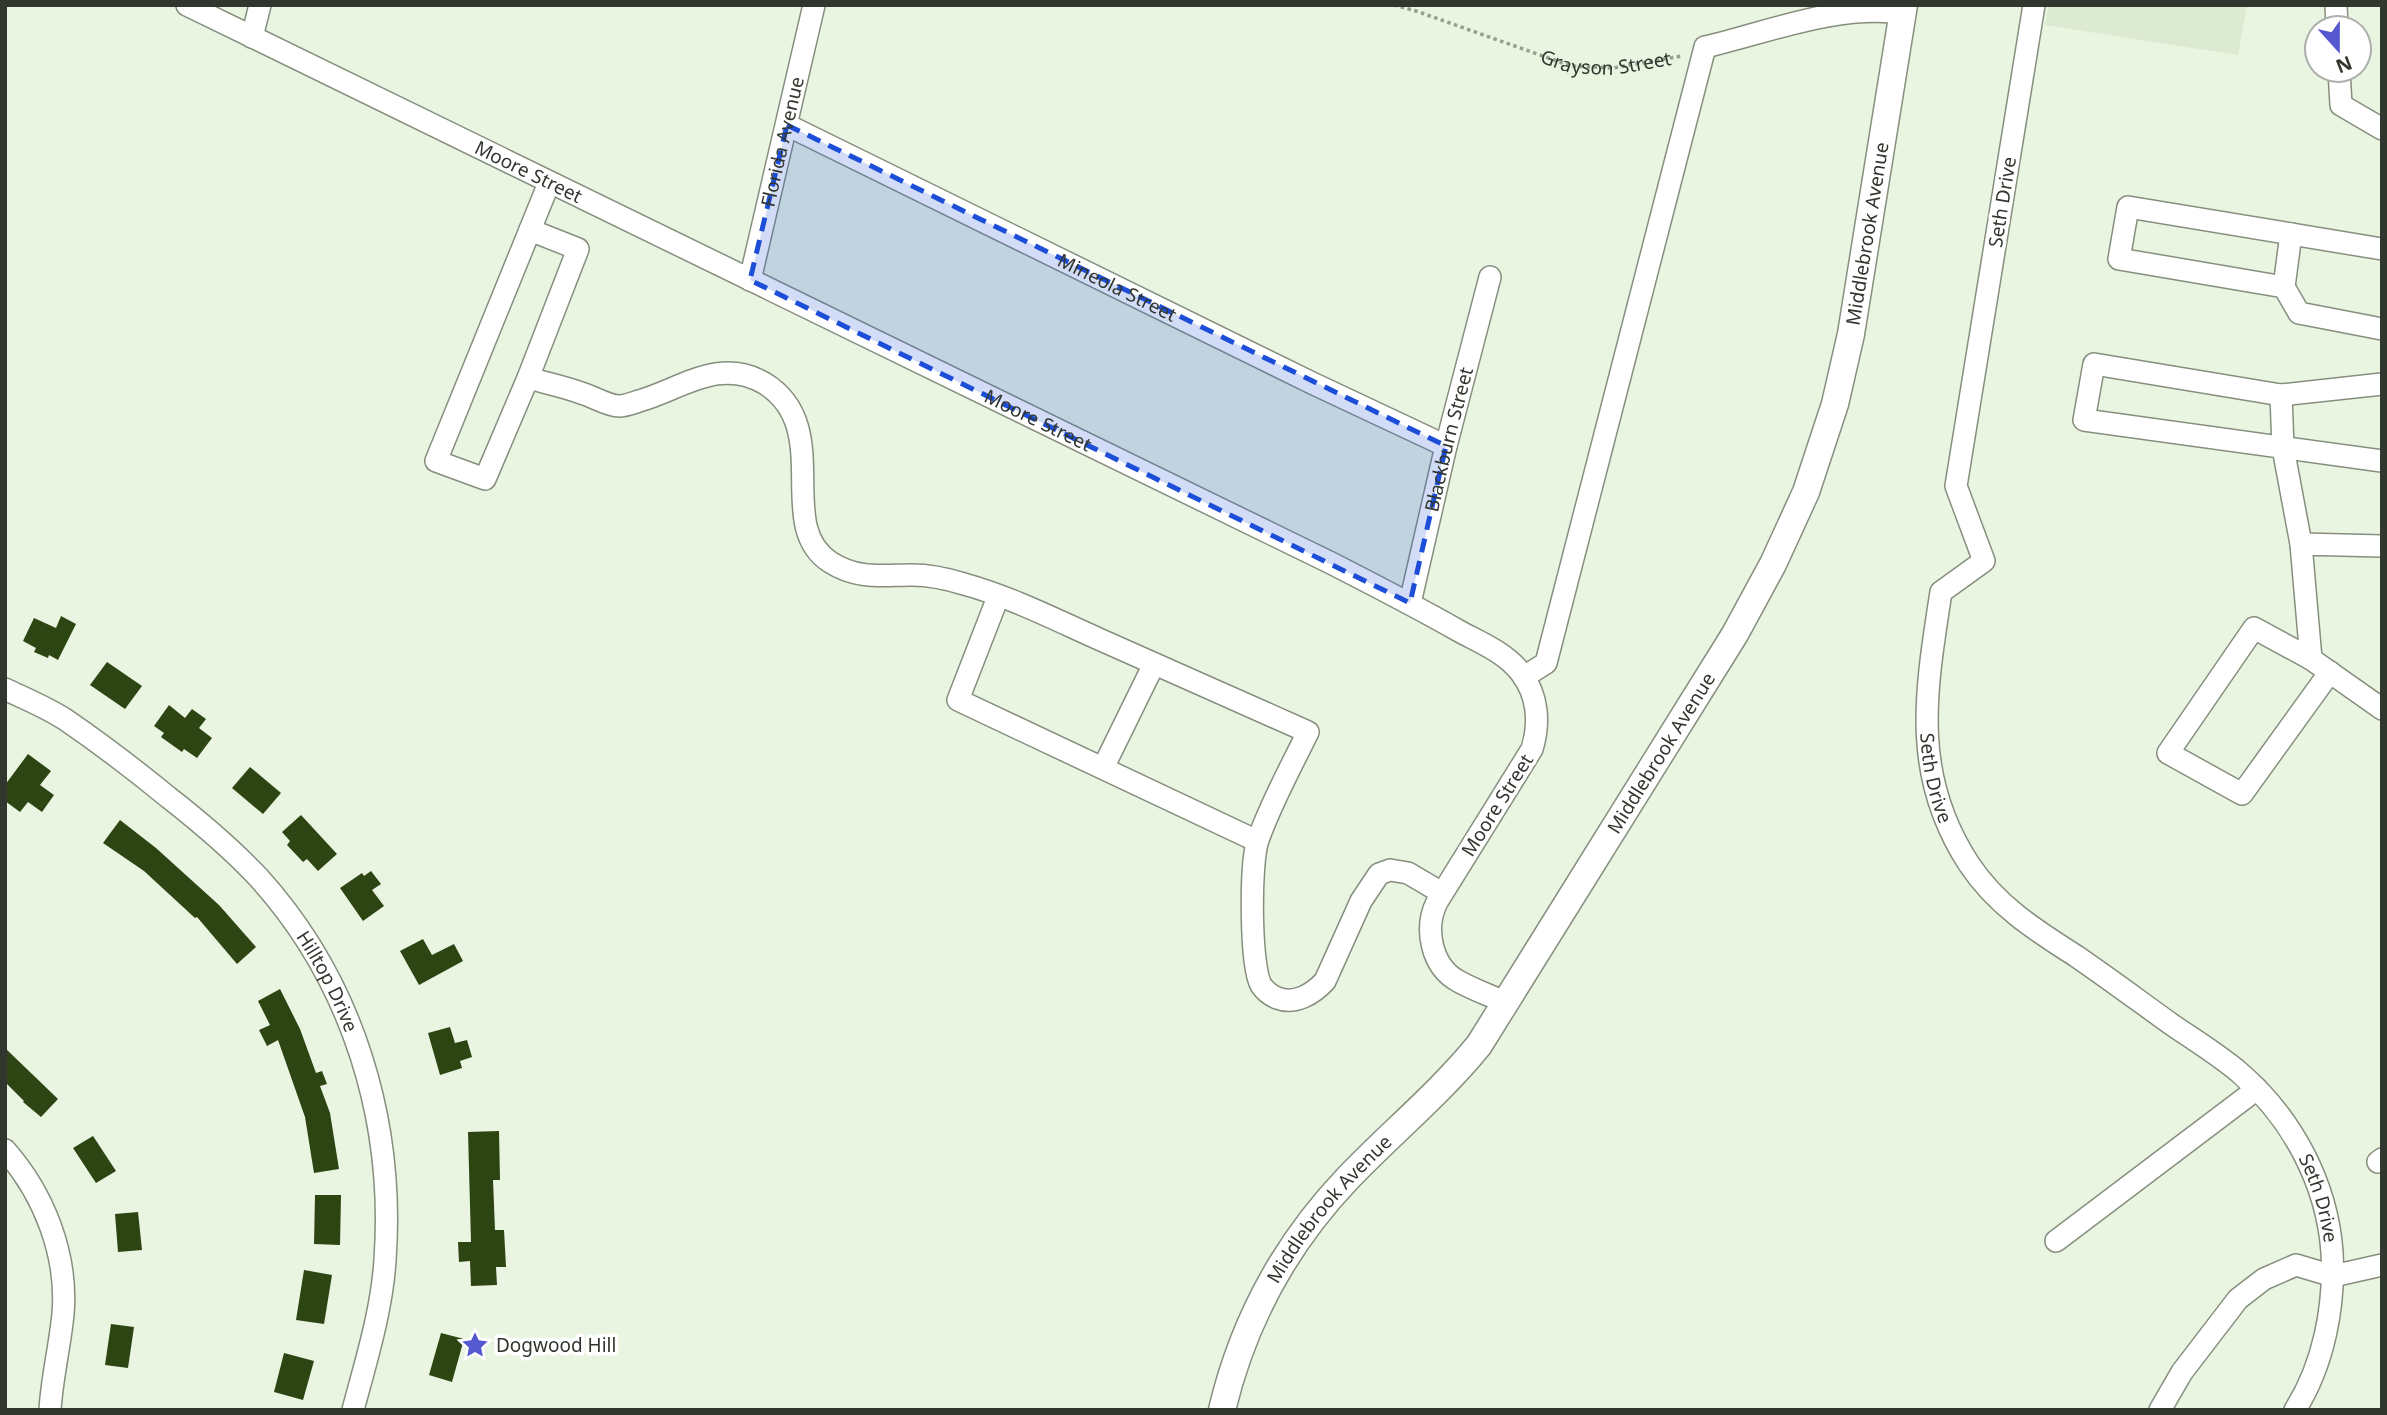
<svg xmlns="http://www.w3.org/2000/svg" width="2387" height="1415" viewBox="0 0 2387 1415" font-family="'Noto Sans',sans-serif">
	<rect width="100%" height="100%" fill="#e9f4e1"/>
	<path fill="#dcead1" d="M2049,5h198l-9,50 -193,-30z"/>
	<g fill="#2d4512">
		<path d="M61,616l15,8 -18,36 -9,-5 -1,3 -14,-6 2,-4 -13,-7 11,-23 22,10z"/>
		<path d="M107,662l35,24 -17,23 -35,-24z"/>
		<path d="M169,705l16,13 7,-9 14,10 -7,9 13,10 -15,20 -13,-9 -2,3 -21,-15 3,-4 -10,-7z"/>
		<path d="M28,754l23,17 -11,14 14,10 -12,17 -14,-10 -8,10 -15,-11v-16z"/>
		<path d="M250,767l31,26 -18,21 -31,-26z"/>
		<path d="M301,815l36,39 -19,17 -11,-12 -4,3 -16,-17 3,-4 -8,-9z"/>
		<path d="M120,820l36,28 63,57 37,42 -19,17 -40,-47 -2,1 -51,-47 -41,-28z"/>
		<path d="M371,871l10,13 -9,6 12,16 -21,15 -23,-33 22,-15 2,3z"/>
		<path d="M423,939l9,16 22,-11 9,17 -44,24 -19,-34z"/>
		<path d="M280,989l20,40 16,44 6,-2 5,13 -7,2 10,27 9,56 -25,4 -9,-56 -27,-77 -11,6 -8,-16 11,-5 -12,-24z"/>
		<path d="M450,1027l5,16 12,-3 5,17 -12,4 2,7 -22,7 -12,-42z"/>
		<path d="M5,1048l53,51 -17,18 -18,-15 1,-1 -19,-19z"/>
		<path d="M499,1131l1,49h-7l2,50h9l2,37h-10l1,18 -26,1 -1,-25 -11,1 -1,-20h13l-3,-110z"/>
		<path d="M93,1136l23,35 -20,12 -23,-35z"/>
		<path d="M315,1195h26l-1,50 -26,-1z"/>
		<path d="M138,1212l4,38 -24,2 -3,-38z"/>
		<path d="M304,1270l28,5 -8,49 -28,-4z"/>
		<path d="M111,1324l23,3 -6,41 -23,-3z"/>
		<path d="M441,1333l23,6 -12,43 -23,-7z"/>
		<path d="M284,1353l30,8 -11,39 -29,-8z"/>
	</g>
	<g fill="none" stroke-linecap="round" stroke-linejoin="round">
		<defs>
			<g id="minor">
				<path id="s2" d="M187,5l1144,558c43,22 86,44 128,68 22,12 47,22 62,42 17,22 19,50 11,76l-95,153c-13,26 -6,64 21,79 14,8 31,14 46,21"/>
				<path id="s3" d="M2034,5l-78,481 28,75 -43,31c-15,98 -31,182 28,272 27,41 66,66 107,92 32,22 63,45 95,68 23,16 48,31 69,49 52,45 87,110 92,179 3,54 -8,112 -37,158"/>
				<path d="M2336,5l1,23"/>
				<path d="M252,37l8,-32"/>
				<path d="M2339,70l2,35 41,24"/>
				<path id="s4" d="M787,125l525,258 134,63"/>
				<path d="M549,183l-113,278 49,18 43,-101c18,5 38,9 56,16 10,3 24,12 35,12 6,0 14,-3 20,-5 42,-12 80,-44 125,-18 72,44 9,142 66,179 28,18 52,13 82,13 17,0 36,4 52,9 47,13 92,36 137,56 69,31 138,61 207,92 -17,35 -37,71 -50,108 -8,22 -8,125 3,145 4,6 9,10 16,13 18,7 36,-4 48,-17l36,-80 18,-27 11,-4 18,3 34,20"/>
				<path d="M2382,249l-254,-42 -9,52 165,28 15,26 83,16"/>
				<path id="s5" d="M750,280l64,-275"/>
				<path d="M2284,287l7,-53"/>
				<path d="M528,378l50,-129 -48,-19"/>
				<path d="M2382,384l-101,11 -187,-31 -10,56 298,41"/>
				<path d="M2281,395l2,53 18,96"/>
				<path d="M2382,546l-81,-2 10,115 71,50"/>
				<path d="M998,597l-40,103 299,141"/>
				<path id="s6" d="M1410,603l36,-157 44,-169"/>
				<path d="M2311,659l-57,-31 -86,125 74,41 88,-122"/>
				<path d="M1524,677l22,-14 159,-616c64,-15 131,-43 198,-34"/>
				<path id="s7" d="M5,689c21,10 43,19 61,31 35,24 69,50 102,77 32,25 63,51 91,81 94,104 136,243 126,382 -3,50 -19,101 -32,150"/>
				<path d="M1103,768l51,-104"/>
				<path d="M5,1150c39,44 63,105 58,164 -3,32 -11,63 -13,96"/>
				<path d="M2378,1162l4,-3"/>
				<path d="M2056,1241l201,-152"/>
				<path d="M2160,1410l22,-38 56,-73 26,-20 32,-14 37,11 49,-11"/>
			</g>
			<g id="major">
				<path id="s8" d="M1222,1410c21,-88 64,-167 126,-232 43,-45 92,-85 131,-133l256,-411 38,-70 33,-72 29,-88 16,-70 53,-329"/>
			</g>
		</defs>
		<use href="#minor" stroke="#868f7e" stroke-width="24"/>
		<use href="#major" stroke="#868f7e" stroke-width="29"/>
		<path stroke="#969e90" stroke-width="3.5" stroke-dasharray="3.5 3.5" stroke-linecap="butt" id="s1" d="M1394,5l22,6 155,55 42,2 69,-12"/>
		<use href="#minor" stroke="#fff" stroke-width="21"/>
		<use href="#major" stroke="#fff" stroke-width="26"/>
	</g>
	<path fill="#1d4ed8" fill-opacity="0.2" stroke="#1d4ed8" stroke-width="5" stroke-dasharray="14 9" stroke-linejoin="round" d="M787,125l659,321 -36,157 -660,-323z"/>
	<defs>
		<symbol id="sight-bare" viewBox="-9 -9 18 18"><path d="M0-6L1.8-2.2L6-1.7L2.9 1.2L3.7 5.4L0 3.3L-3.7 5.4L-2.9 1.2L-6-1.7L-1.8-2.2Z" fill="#5558cf" stroke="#fff" stroke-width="2.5" paint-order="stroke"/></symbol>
	</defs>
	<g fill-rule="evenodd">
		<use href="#sight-bare" x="456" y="1326" width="38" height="38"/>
	</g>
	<g text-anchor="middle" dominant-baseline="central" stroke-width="7" stroke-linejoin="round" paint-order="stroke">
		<g font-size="19" fill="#31362e" stroke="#fff">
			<text stroke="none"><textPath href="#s1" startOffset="222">Grayson Street</textPath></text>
			<text stroke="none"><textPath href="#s5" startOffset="142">Florida Avenue</textPath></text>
			<text stroke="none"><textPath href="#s2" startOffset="380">Moore Street</textPath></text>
			<text transform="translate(2002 202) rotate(-81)">Seth Drive</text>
			<text stroke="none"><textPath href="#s8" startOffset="1363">Middlebrook Avenue</textPath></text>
			<text stroke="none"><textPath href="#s4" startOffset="368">Mineola Street</textPath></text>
			<text stroke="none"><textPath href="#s2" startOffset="947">Moore Street</textPath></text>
			<text stroke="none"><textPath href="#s6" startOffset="168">Blackburn Street</textPath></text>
			<text stroke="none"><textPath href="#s8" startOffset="798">Middlebrook Avenue</textPath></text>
			<text stroke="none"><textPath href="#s3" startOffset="808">Seth Drive</textPath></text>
			<text transform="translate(1497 805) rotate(-58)">Moore Street</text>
			<text stroke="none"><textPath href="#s7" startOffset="443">Hilltop Drive</textPath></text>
			<text stroke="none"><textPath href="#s3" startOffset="1396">Seth Drive</textPath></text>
			<text stroke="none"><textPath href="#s8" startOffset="231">Middlebrook Avenue</textPath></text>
		</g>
		<g font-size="19" fill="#31362e" stroke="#fff" text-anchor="start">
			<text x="496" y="1345">Dogwood Hill</text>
		</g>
	</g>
	<rect width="2387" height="1415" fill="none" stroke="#31362e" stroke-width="14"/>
	<g transform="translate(2338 49) rotate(159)"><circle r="33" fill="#ffffff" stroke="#adafab" stroke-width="2"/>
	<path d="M0-5L12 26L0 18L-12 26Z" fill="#5558cf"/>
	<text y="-10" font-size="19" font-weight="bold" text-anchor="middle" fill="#31362e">N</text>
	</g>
</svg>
